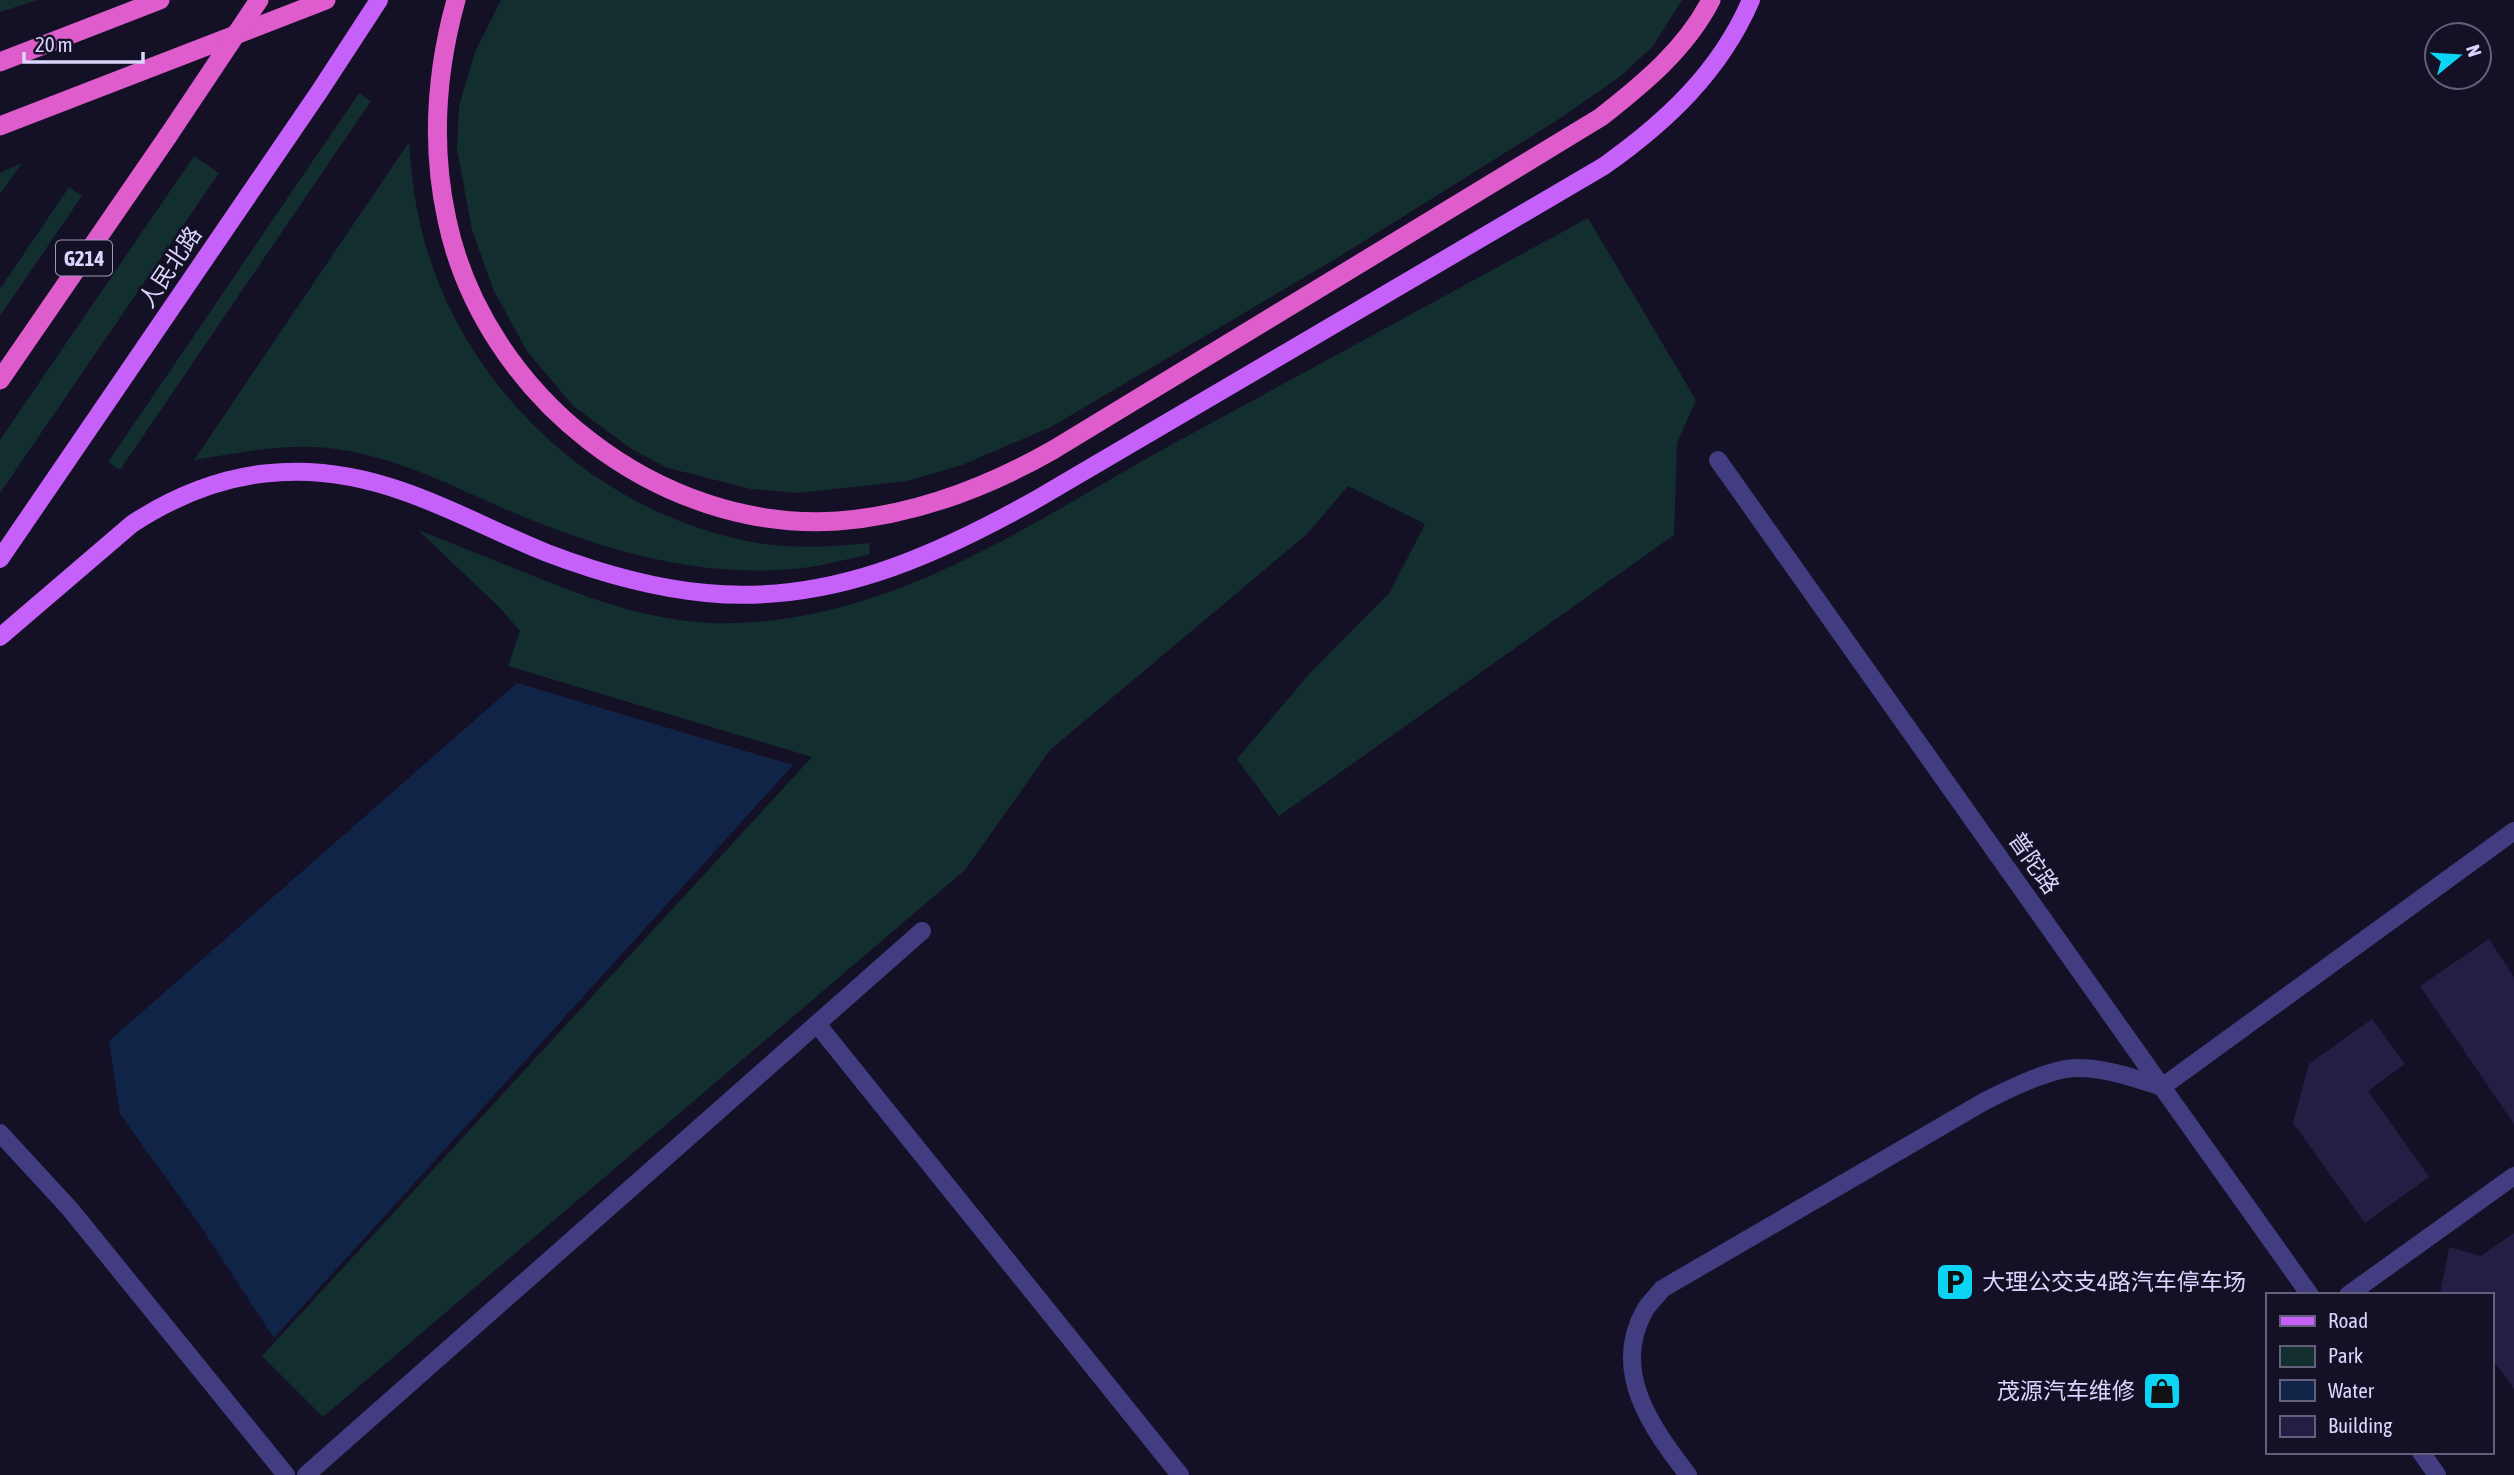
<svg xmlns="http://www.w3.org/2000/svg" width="2514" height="1475" viewBox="0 0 2514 1475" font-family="'Asap Condensed','Noto Sans SC',sans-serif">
	<rect width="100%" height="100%" fill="#141025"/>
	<g fill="#132e2e">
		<path d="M0,0h38l-38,12z"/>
		<path d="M501,0h1181l-29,46 -32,30 -65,45 -219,137 -286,169 -89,38 -55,16 -109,12 -47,-4 -83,-21 -35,-18 -60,-44 -46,-55 -33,-60 -22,-61 -15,-81 2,-43 16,-54z"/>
		<path d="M359,93l12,8 -251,369 -12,-8z"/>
		<path d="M409,142c2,32 6,63 14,94 41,155 177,280 335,307 37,6 74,4 111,0l1,11c-22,5 -44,11 -67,14 -104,12 -204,-19 -298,-59 -55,-24 -109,-52 -169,-60 -48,-7 -96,4 -142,11z"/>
		<path d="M194,156l25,17 -219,320v-53z"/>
		<path d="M22,163l-22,31v-21z"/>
		<path d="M69,187l13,9 -82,120v-27z"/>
		<path d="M1588,218l108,182 -19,43 -3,92 -395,281 -42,-57 73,-86 80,-81 35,-68 -77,-38 -41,48 -257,216 -85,120 -642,547 -61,-61 550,-599 -304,-91 12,-35 -21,-24 -81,-77c38,15 76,30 113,45 60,24 116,45 180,48 177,5 321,-102 469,-183 136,-74 272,-148 408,-222z"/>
	</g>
	<path fill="#102448" d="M517,683l276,82 -519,573 -77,-117 -77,-107 -11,-73z"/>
	<g fill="#261d45">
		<path d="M2489,939l25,38v147l-94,-138z"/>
		<path d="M2372,1019l33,45 -37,27 61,86 -64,46 -72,-100 16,-59z"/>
		<path d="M2514,1233v156l-23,-32v-62h-51l9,-48 32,9z"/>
	</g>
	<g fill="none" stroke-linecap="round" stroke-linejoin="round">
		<path stroke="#423d81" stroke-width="18" d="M2348,1295l166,-119"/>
		<g stroke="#423d81" stroke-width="18">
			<path d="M1718,460l444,627"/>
			<path d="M817,1024l363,451"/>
			<path d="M0,1133l70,76 216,266"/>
			<path d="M306,1475l616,-544"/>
			<path d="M1688,1475c-36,-47 -78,-104 -43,-165 4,-7 12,-14 17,-21l323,-188c24,-12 66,-33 92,-33 30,0 57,10 85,19"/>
		</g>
		<g stroke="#423d81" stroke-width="18">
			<path d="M2310,1295l-148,-208 352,-256"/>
			<path d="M2421,1452l16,23"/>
		</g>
		<g stroke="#c561f8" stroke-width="18">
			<path d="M0,559l319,-467 60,-92"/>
			<path d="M0,637l132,-113c87,-57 176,-67 273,-32 49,17 94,42 142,61 50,19 105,35 159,40 121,12 228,-36 331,-94l567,-333c62,-44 116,-94 147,-166"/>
		</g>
		<g stroke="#de5ccb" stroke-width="19">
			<path d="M456,0c-20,72 -25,147 -9,220 37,175 212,313 391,301 78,-6 148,-33 215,-71l548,-333c42,-33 85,-68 110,-117"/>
			<path d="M0,62l160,-62"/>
			<path d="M0,126l326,-126"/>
			<path d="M0,380l168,-244"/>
		</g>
		<path stroke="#de5ccb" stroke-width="19" d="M168,136l91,-136"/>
	</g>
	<defs>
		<symbol id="parking-square" viewBox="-11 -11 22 22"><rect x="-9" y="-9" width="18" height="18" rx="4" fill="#0bd4f4" stroke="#141025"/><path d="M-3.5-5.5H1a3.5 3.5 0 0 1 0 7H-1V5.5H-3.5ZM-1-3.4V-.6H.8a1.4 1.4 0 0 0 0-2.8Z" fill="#111"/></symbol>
		<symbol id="shop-square" viewBox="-11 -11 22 22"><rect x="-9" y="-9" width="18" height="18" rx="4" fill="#0bd4f4" stroke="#141025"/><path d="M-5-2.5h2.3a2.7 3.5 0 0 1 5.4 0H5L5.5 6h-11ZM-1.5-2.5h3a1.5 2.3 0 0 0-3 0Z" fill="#111"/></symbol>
	</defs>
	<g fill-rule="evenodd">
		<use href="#parking-square" x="1933" y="1260" width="44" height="44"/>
		<use href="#shop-square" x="2140" y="1369" width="44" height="44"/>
	</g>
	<g text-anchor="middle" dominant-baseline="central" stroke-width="6" stroke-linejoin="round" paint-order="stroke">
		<rect fill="#141025" stroke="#9f9abc" stroke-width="2" x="56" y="240.5" width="56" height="35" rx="5"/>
		<g font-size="21" font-weight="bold" fill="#dbd5fd">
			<text x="84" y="258">G214</text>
		</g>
		<g font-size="23" fill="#dbd5fd" stroke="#141025">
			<text transform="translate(170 267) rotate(-56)">人民北路</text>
			<text transform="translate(2034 863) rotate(55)">普陀路</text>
		</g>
		<g font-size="23" fill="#dbd5fd" stroke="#141025" text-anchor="start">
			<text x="1982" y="1282">大理公交支4路汽车停车场</text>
			<text x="2135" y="1391" text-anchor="end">茂源汽车维修</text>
		</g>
	</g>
	<rect x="2266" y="1293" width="228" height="161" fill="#141025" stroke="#645f7b" stroke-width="2"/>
	<rect x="2280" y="1316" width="35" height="10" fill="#c561f8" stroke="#645f7b" stroke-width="2"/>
	<text x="2328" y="1328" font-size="21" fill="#dbd5fd">Road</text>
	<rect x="2280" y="1346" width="35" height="21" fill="#132e2e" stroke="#645f7b" stroke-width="2"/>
	<text x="2328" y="1363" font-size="21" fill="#dbd5fd">Park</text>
	<rect x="2280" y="1380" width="35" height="21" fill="#102448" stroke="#645f7b" stroke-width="2"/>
	<text x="2328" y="1398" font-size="21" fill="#dbd5fd">Water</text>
	<rect x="2280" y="1416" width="35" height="21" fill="#261d45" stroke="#645f7b" stroke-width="2"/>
	<text x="2328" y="1433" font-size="21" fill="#dbd5fd">Building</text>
	<g transform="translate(2458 56) rotate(72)"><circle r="33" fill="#141025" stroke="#645f7b" stroke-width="2"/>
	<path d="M0-5L12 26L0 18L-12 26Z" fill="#0bd4f4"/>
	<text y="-10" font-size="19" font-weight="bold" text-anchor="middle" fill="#dbd5fd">N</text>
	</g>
	<path d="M24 52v10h119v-10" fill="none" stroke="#dbd5fd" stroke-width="3.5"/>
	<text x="35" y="52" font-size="21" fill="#dbd5fd" stroke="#141025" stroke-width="5" paint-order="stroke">20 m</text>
</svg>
